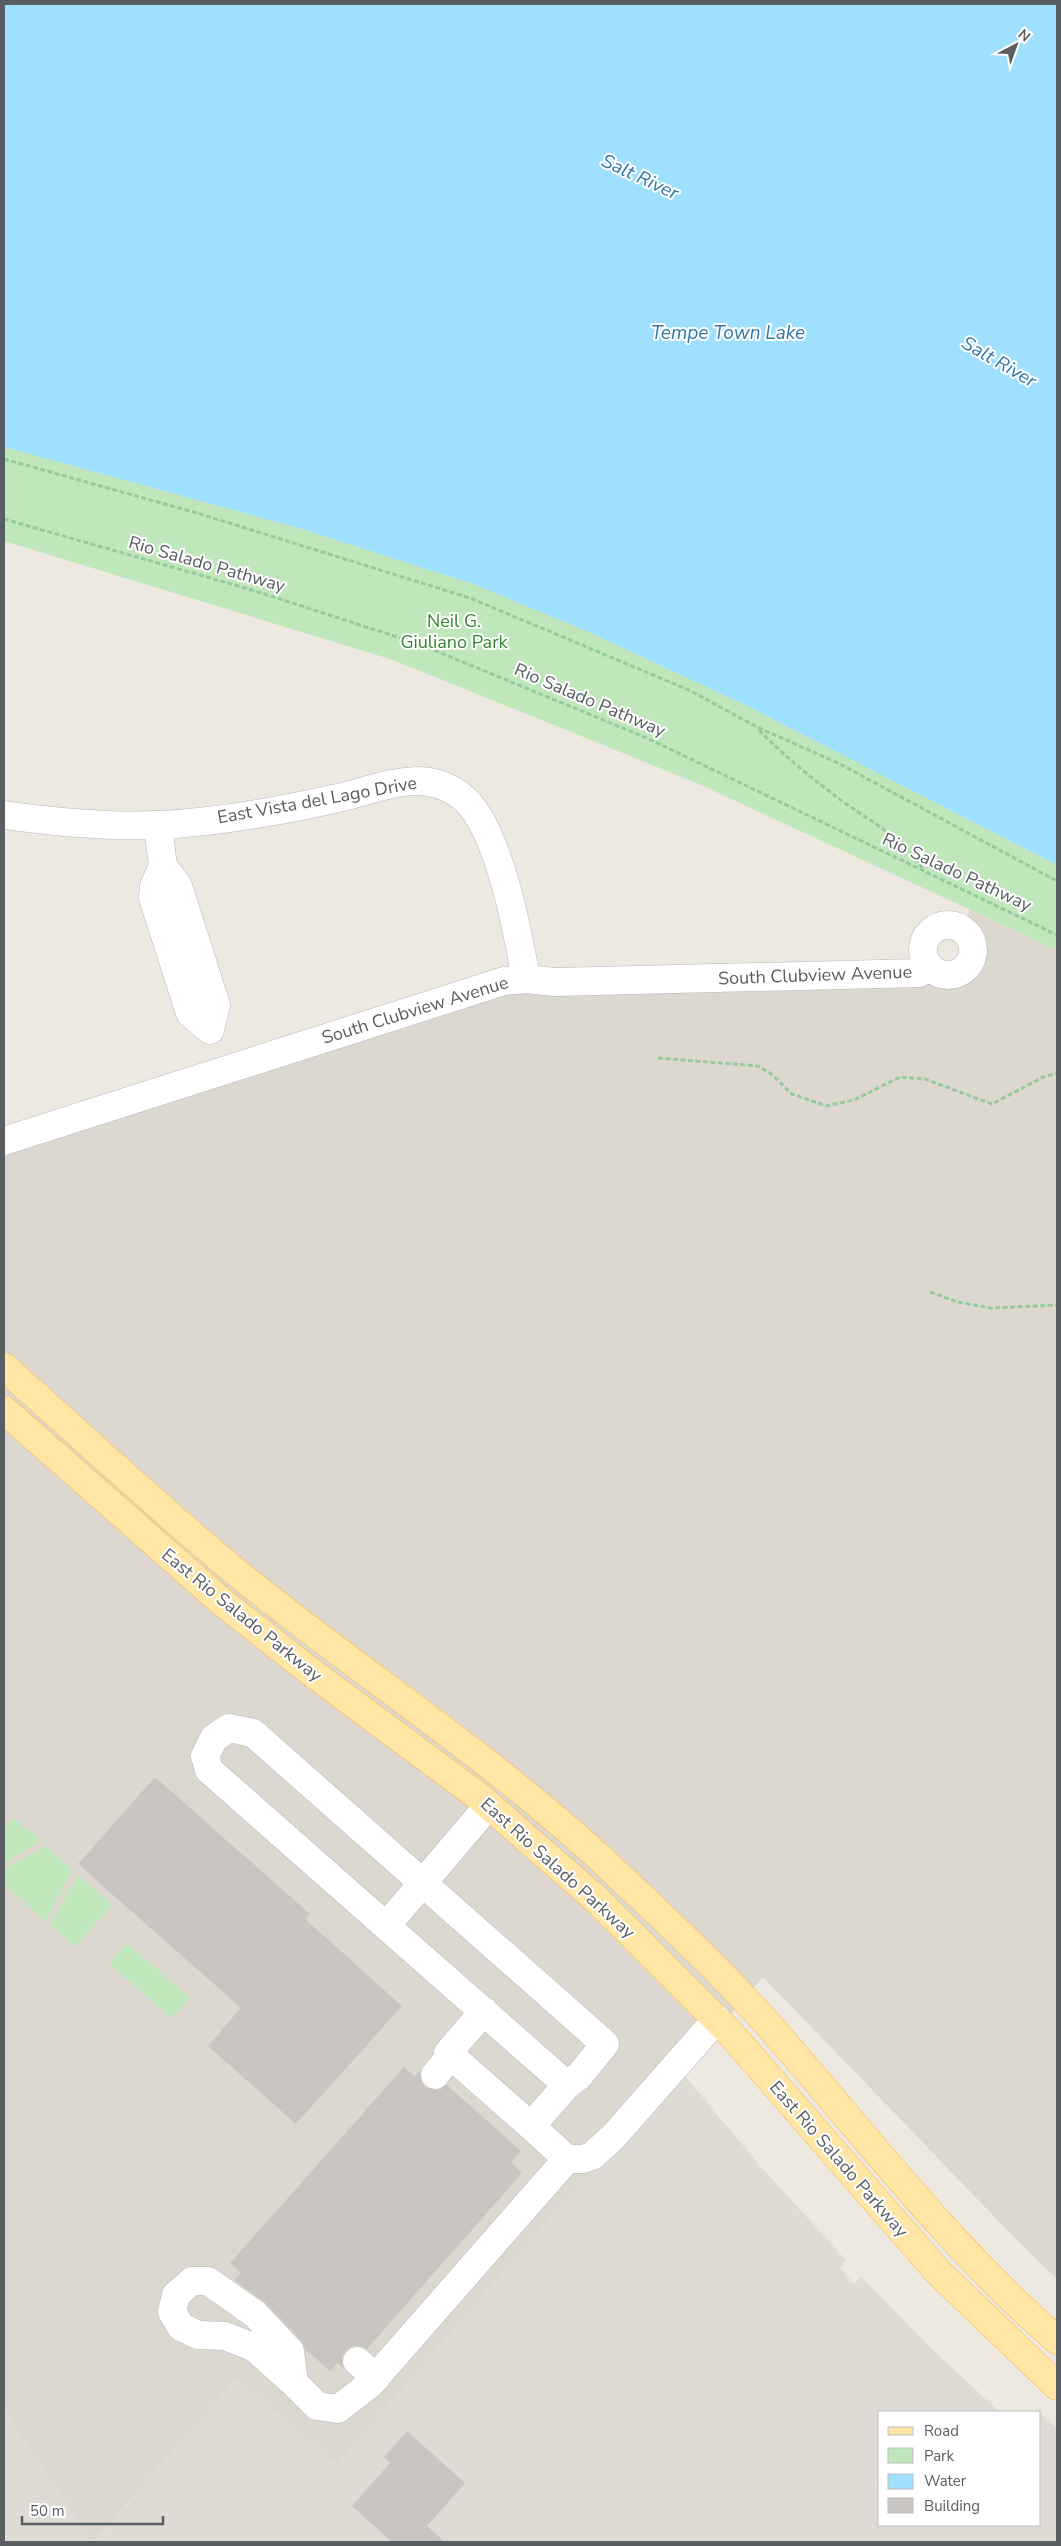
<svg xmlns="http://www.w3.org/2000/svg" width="1061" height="2546" viewBox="0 0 1061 2546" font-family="'Nunito Sans',sans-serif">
	<rect width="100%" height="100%" fill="#ede9e0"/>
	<g fill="#dedbd5">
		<path d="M679,2069l82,98 85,93 -6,8 14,16 7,-7 74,75 65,60h-120v113h160v-112l17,15v114h-962l142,-165 100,88z"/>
		<path d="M4,2412l90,130h-90z"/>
	</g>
	<path fill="#ddd8cf" d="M970,910l87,40v1329l-41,-40 -253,-262 -64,74 -20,18 -342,396 -100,-87 -143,164 -90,-130v-1271l500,-160 433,-9 17,3 14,-9 5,-8 -1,-18 -11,-12z"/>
	<g fill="#c0e7bb">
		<path d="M4,447l295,81 174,56 118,49 154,72 312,160v85l-358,-166 -306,-124 -389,-119z"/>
		<path d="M14,1818l27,23 -37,22v-34z"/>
		<path d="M46,1846l26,24 -26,51 -42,-36v-16z"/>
		<path d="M78,1875l34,30 -37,42 -24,-23z"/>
		<path d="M127,1943l63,55 -18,20 -63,-54z"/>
	</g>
	<path fill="#9fe0ff" d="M4,4h1053v861l-312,-160 -154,-72 -118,-49 -174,-56 -295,-81z"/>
	<g fill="#cac5c0">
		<path d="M155,1777l155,137 -5,5 97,87 -106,118 -88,-78 33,-38 -163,-144z"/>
		<path d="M404,2067l11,9 5,-5 1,10 4,6 7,3h8l7,-5 74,66 -10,11 11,11 -155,176 -7,-3h-8l-7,5 -3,6 1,11 -6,-5 -7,8 -24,-21 -5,-10 -35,-37 -32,-23 7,-7 -11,-10z"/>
		<path d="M407,2431l58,52 -38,43 18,16h-53l-40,-36 38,-43 -6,-6z"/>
	</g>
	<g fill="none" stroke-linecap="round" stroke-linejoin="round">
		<defs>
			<g id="minor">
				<path d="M4,815c50,7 104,12 155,10 60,-3 121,-14 179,-27 42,-9 84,-32 123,-2 37,28 57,137 65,183"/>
				<path d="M158,825l5,41 15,20 38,119 -6,25 -20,-17 -37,-115 1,-12 9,-20"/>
				<circle cx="948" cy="950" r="25"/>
				<path d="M4,1141l500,-160 22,-2 29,3 364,-9 11,-6"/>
				<path d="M386,1926l-177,-156 -4,-14 9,-18 15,-10 24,5 352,311 -26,32 -12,9"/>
				<path d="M484,2011l-36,42 83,73"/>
				<path d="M435,2075l16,-20"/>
				<path d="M567,2159h16l9,-3 21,-19 104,-118"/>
				<path d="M357,2361l19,17"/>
				<path d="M294,2383l-39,-35 -30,-12 -27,-1 -17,-8 -9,-15 4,-17 16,-14h16l47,33 35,37 4,32 23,23 21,3 31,-24 198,-226 -36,-33 36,-41 -181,-159 103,-121"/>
			</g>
			<g id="major">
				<path d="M4,1367c79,70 156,143 238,210 124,100 258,186 374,296 56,53 113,106 163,164 90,103 174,213 278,303"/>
				<path d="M4,1410l218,192 93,73 162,120 118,103 136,136 207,238 119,114"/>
			</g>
		</defs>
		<use href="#minor" stroke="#b4b8bc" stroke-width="29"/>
		<use href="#major" stroke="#fab64d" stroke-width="29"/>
		<g stroke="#95cb9e" stroke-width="3" stroke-dasharray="5 2.5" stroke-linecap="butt">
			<path d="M4,459l193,54 273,85 219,92 68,37 83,37 217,117"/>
			<path d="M4,519l248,71 167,54 228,94 410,197"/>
			<path d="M759,730c23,24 49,45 75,65 31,24 71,42 90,76"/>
			<path d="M658,1058l100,8 12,7 22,21 34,12 28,-6 46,-23 25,2 67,25 51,-27 14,-4"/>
			<path d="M930,1292l28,10 33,6 66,-3"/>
		</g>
		<use href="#minor" stroke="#fff" stroke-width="28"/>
		<use href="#major" stroke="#ffe6a4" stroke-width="28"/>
	</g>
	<g text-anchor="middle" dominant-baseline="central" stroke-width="4" stroke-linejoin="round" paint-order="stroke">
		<g font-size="18" fill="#595e63" stroke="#fff">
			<text transform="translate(207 564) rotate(16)">Rio Salado Pathway</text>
			<text transform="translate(590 700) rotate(23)">Rio Salado Pathway</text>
			<text transform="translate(317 800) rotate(-10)">East Vista del Lago Drive</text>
			<text transform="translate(957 872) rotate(25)">Rio Salado Pathway</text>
			<text transform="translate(815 975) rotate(-2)">South Clubview Avenue</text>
			<text transform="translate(415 1010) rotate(-17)">South Clubview Avenue</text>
			<text transform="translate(242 1615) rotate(39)">East Rio Salado Parkway</text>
			<text transform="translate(558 1868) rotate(42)">East Rio Salado Parkway</text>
			<text transform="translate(839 2159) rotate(49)">East Rio Salado Parkway</text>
		</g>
		<g font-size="18" fill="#34852e" stroke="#fff">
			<text x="454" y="621">Neil G.<tspan x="454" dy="21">Giuliano Park</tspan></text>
		</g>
		<g font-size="19" font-style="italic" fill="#3277a4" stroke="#fff">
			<text transform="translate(640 177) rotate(25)">Salt River</text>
			<text x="728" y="333">Tempe Town Lake</text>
			<text transform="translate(999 362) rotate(30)">Salt River</text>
		</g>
	</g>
	<rect width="1061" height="2546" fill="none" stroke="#595e63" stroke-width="10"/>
	<rect x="878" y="2411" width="162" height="115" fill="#ffffff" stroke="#bdbfc1"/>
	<rect x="888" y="2427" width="25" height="8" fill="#ffe6a4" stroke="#bdbfc1"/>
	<text x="924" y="2436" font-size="15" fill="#595e63">Road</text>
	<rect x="888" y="2448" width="25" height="15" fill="#c0e7bb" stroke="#bdbfc1"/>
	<text x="924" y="2461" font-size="15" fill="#595e63">Park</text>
	<rect x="888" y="2474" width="25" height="15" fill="#9fe0ff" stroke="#bdbfc1"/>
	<text x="924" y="2486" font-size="15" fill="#595e63">Water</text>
	<rect x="888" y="2498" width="25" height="15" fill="#cac5c0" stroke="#bdbfc1"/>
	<text x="924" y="2511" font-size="15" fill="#595e63">Building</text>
	<g transform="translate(1016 45) rotate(41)" stroke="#ffffff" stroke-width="4" paint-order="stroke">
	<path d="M0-4L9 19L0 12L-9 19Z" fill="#595e63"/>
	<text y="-8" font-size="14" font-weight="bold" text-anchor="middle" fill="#595e63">N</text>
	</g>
	<path d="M22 2516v8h141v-8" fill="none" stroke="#595e63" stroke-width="2.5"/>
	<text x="30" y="2516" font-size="15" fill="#595e63" stroke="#ffffff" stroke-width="4" paint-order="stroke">50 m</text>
</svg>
